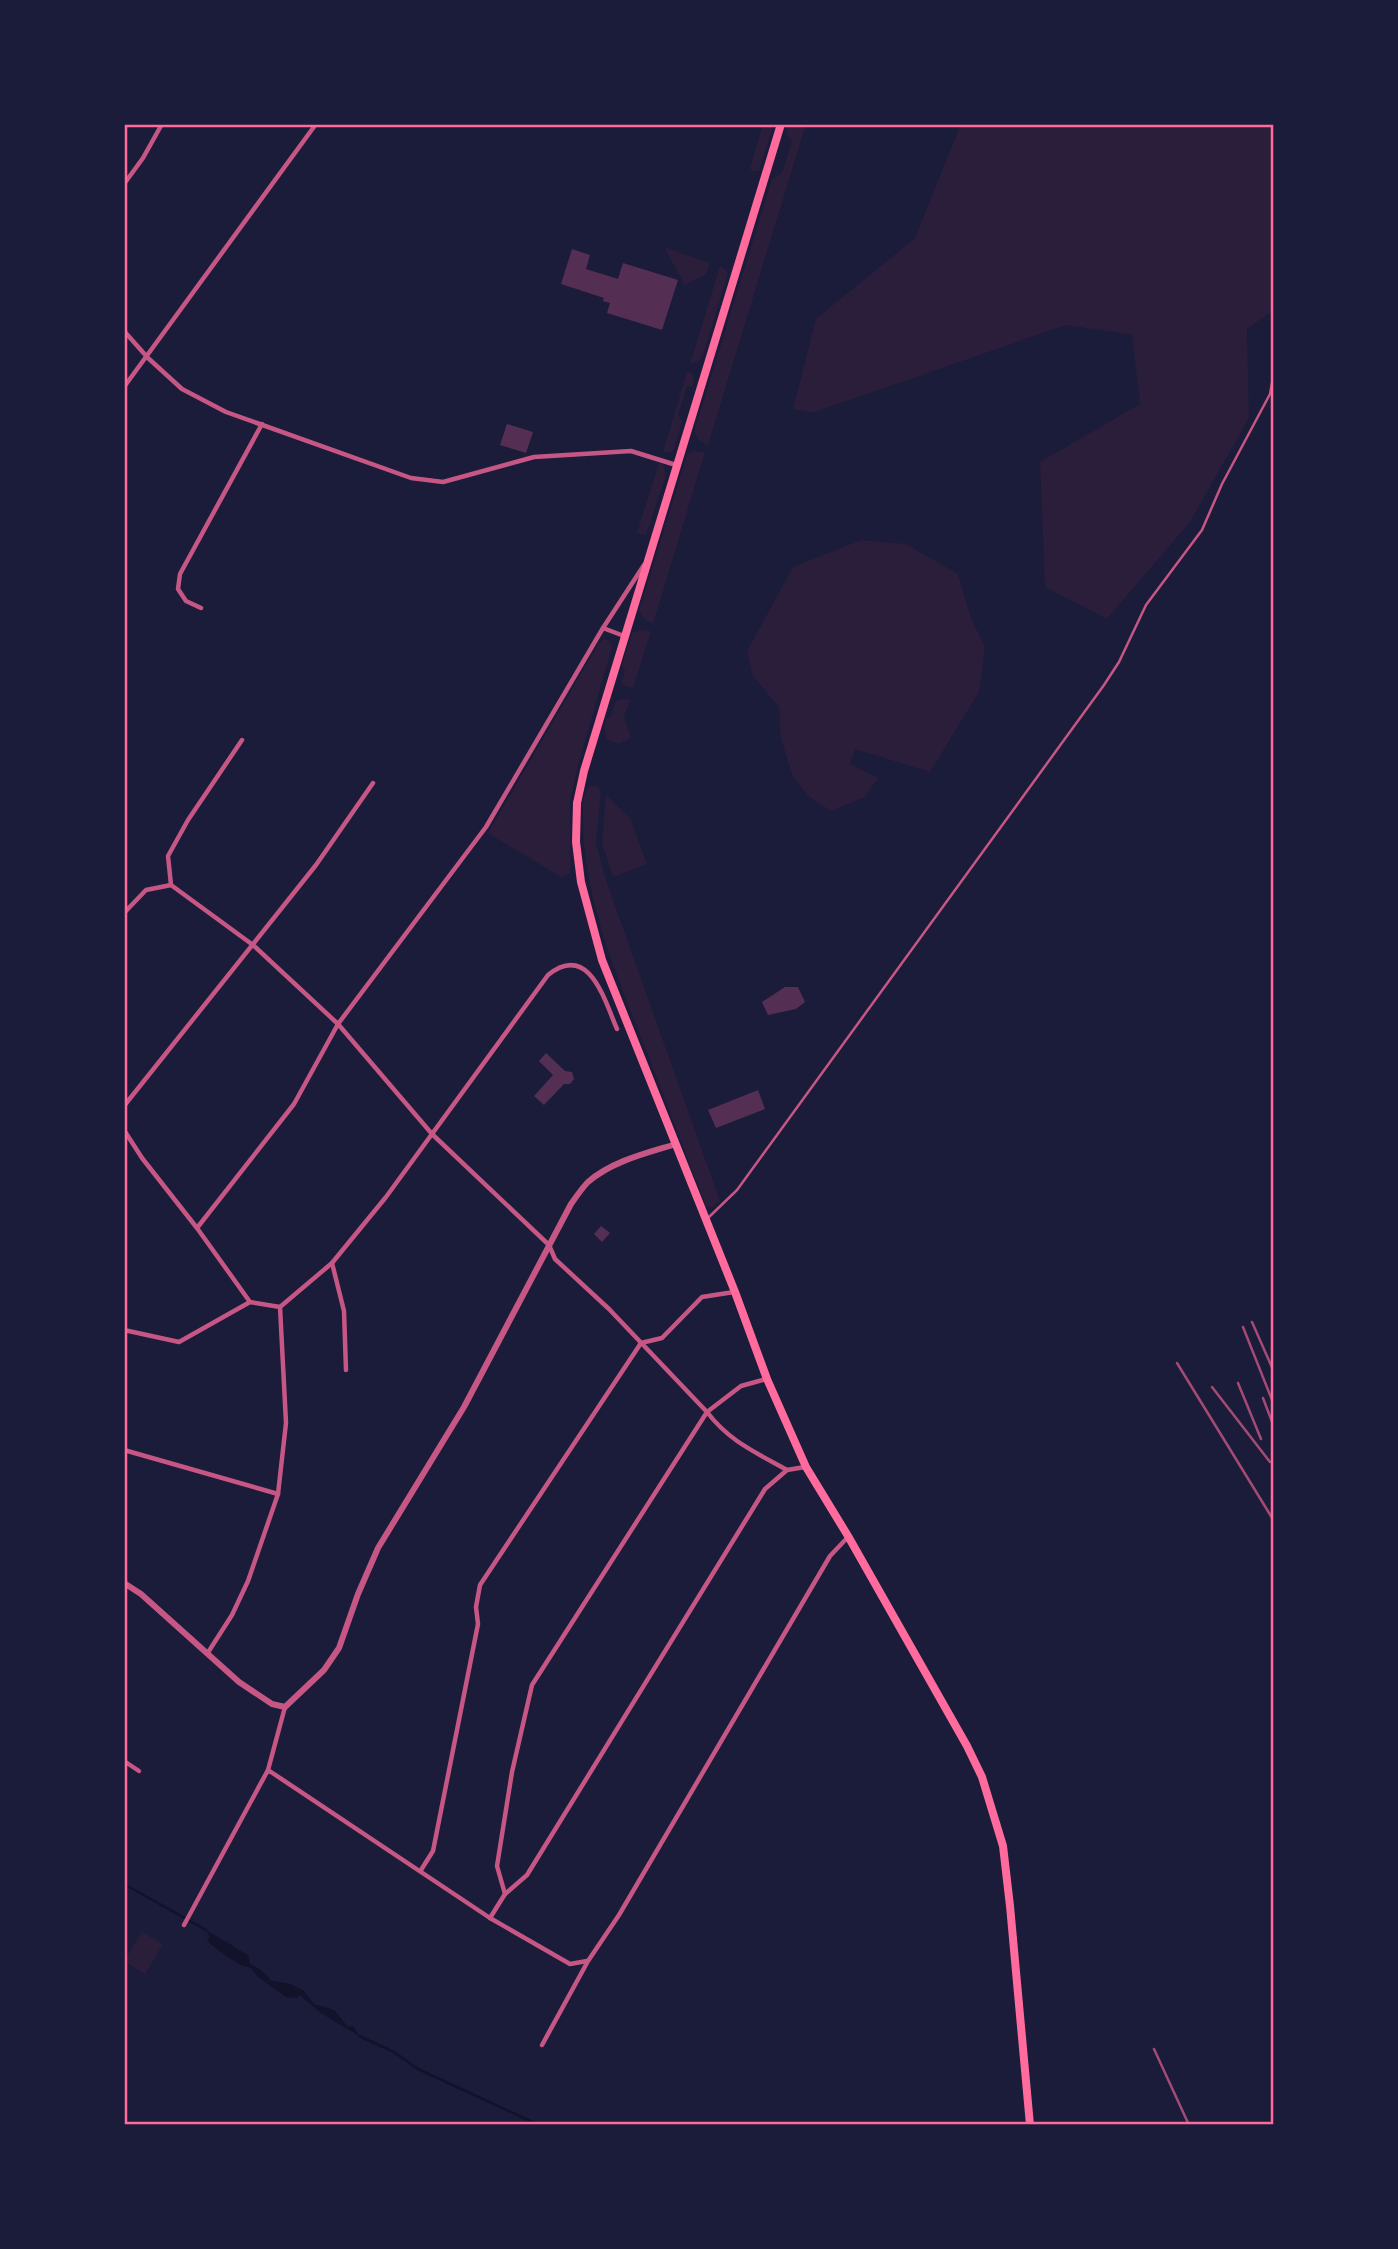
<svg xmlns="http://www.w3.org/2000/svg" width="1398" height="2249" viewBox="0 0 1398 2249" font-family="Commissioner,sans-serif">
	<rect width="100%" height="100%" fill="#1b1b3a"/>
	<g fill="#2a1e3b">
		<path d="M763,124h11l-15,47h-7l-2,-3z"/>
		<path d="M789,124h17l-98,321 -10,-6 -4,-7 78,-253 10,-6 10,-32 -6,-7z"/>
		<path d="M961,124h313v181l-2,6 -25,18 2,89 -59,104 -83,97 -62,-32 -5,-125 100,-58 -8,-69 -66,-10 -254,88 -19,-4 23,-90 99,-81z"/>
		<path d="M664,247l46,16 -4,11 -21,11z"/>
		<path d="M720,266l6,4 2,4 -25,81 -4,6 -9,3z"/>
		<path d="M687,372l5,1 2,4 -1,10 -6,-1 -9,29 4,6 -8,29 -3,2h-8z"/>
		<path d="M694,451l11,1 -52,172 -10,-6 -4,-7 48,-156z"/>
		<path d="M659,463l4,1 3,11 -20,60 -9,-2z"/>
		<path d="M861,540l45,4 52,30 13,44 14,29 -6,45 -49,80 -75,-23 -5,15 28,14 -13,19 -34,14 -24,-16 -15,-21 -11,-35 -2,-32 -26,-31 -6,-25 46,-84z"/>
		<path d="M639,630l12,1 -18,57 -12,-4 4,-13 -3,-6 10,-32z"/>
		<path d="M604,639l6,2 2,6 -35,122 -7,33v71l-9,4 -73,-44 111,-190z"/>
		<path d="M626,699l4,1 -6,17 7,21 -12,6 -12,-5 -3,-12 2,-8 5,-3 5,-15z"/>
		<path d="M590,786h6l5,5 -5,53 11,39 113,318 -8,6 -6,-1c-21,-55 -42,-109 -63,-164 -28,-71 -61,-150 -60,-226 0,-10 -1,-23 7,-30z"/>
		<path d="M606,795l24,23 17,46 -34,13 -11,-34z"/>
		<path d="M142,1932l21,12 -18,30 -21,-13z"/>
	</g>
	<path fill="#12122b" d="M206,1930l42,25 2,9 10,5 12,12 19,3 12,6 11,14 20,6 14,17 5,-1 6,10 -38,-23 -21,-18 -4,3 -10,-1 -28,-20 -7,-9 -10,-3 -15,-9 -19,-15 3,-4z"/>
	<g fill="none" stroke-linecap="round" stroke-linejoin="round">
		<g stroke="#12122b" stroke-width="2.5">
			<path d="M124,1884l82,46"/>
			<path d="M359,2036l35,16 24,17 121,56"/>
		</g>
	</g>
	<g fill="#542f53">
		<path d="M572,249l18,6 -4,14 32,10 5,-16 55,17 -16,50 -55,-17 3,-10 -7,-2 1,-3 -43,-14z"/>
		<path d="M507,424l26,8 -7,21 -26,-8z"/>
		<path d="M785,987h13l7,15 -9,7 -28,6 -6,-13z"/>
		<path d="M546,1053l19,18 7,1 2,7 -4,5h-6l-20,21 -10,-9 19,-21 -14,-14z"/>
		<path d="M758,1090l7,19 -49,19 -8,-18z"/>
		<path d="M601,1226l9,7 -8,9 -8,-8z"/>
	</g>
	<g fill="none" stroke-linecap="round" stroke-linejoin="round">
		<path stroke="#c65784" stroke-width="2.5" d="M709,1217l28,-27 367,-505 15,-23 27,-57 56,-75 20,-46 48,-90 4,-22"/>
		<g stroke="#c65784" stroke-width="4.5">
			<path d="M124,184l19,-26 19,-34"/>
			<path d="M124,331l24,27 34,31 44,23 185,66 32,4 91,-25 97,-6 45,14"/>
			<path d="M124,387l192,-263"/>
			<path d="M201,608l-15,-7 -8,-12 2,-15 82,-150"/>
			<path d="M603,628l21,8"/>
			<path d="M242,740l-54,80 -20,36 3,29 82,60 85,79 94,110 117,111 6,14 54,50 98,103c22,29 48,40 80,58"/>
			<path d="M124,913l22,-23 25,-5"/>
			<path d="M124,1106l192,-241 57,-82"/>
			<path d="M124,1130l18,28 55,70 53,74"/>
			<path d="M197,1228l97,-124 44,-80 148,-197 117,-199 41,-63"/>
			<path d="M332,1263l12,48 2,59"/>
			<path d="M124,1330l55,12 71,-40 30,5"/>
			<path d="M124,1450l154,44"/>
			<path d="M207,1654l25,-39 16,-34 30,-87 8,-71 -6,-116 52,-44 54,-66 162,-222c41,-33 56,24 69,54"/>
			<path d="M124,1761l15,10"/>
			<path d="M268,1770l17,-63"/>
			<path d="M421,1870l12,-19 45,-227 -2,-17 4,-22 161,-242 21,-5 40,-41 32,-5"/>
			<path d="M505,1894l-8,-28 15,-94 20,-87 175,-273 34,-26 25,-7"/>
			<path d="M490,1918l15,-24 22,-19 238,-386 22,-19 18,-3"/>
			<path d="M184,1925l84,-155 222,148 80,46 17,-3"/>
			<path d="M542,2045l46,-84 31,-46 211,-359 18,-19"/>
		</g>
		<path stroke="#c65784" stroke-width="6" d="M124,1583l17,11 98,88 33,22 13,3 39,-37 15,-22 19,-54 20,-46 86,-141 107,-203c5,-7 11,-16 17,-22 24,-21 59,-29 88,-38"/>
		<path stroke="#ff6b9d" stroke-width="8" d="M781,124l-197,647 -7,32 -1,39 5,40 21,78 133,332 32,87 39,88 42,69 119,210 15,31 21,69 7,60 20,219"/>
		<g stroke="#a44b75" stroke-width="2.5">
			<path d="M1252,1322l22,50"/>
			<path d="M1243,1327l31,78"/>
			<path d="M1177,1363l97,158"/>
			<path d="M1238,1383l23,56"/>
			<path d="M1212,1387l58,75"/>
			<path d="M1263,1398l11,29"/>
			<path d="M1154,2049l35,76"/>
		</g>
	</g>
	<rect width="1398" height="2249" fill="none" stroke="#1b1b3a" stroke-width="252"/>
	<rect x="126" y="126" width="1146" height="1997" fill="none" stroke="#ff6b9d" stroke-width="2.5"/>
</svg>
